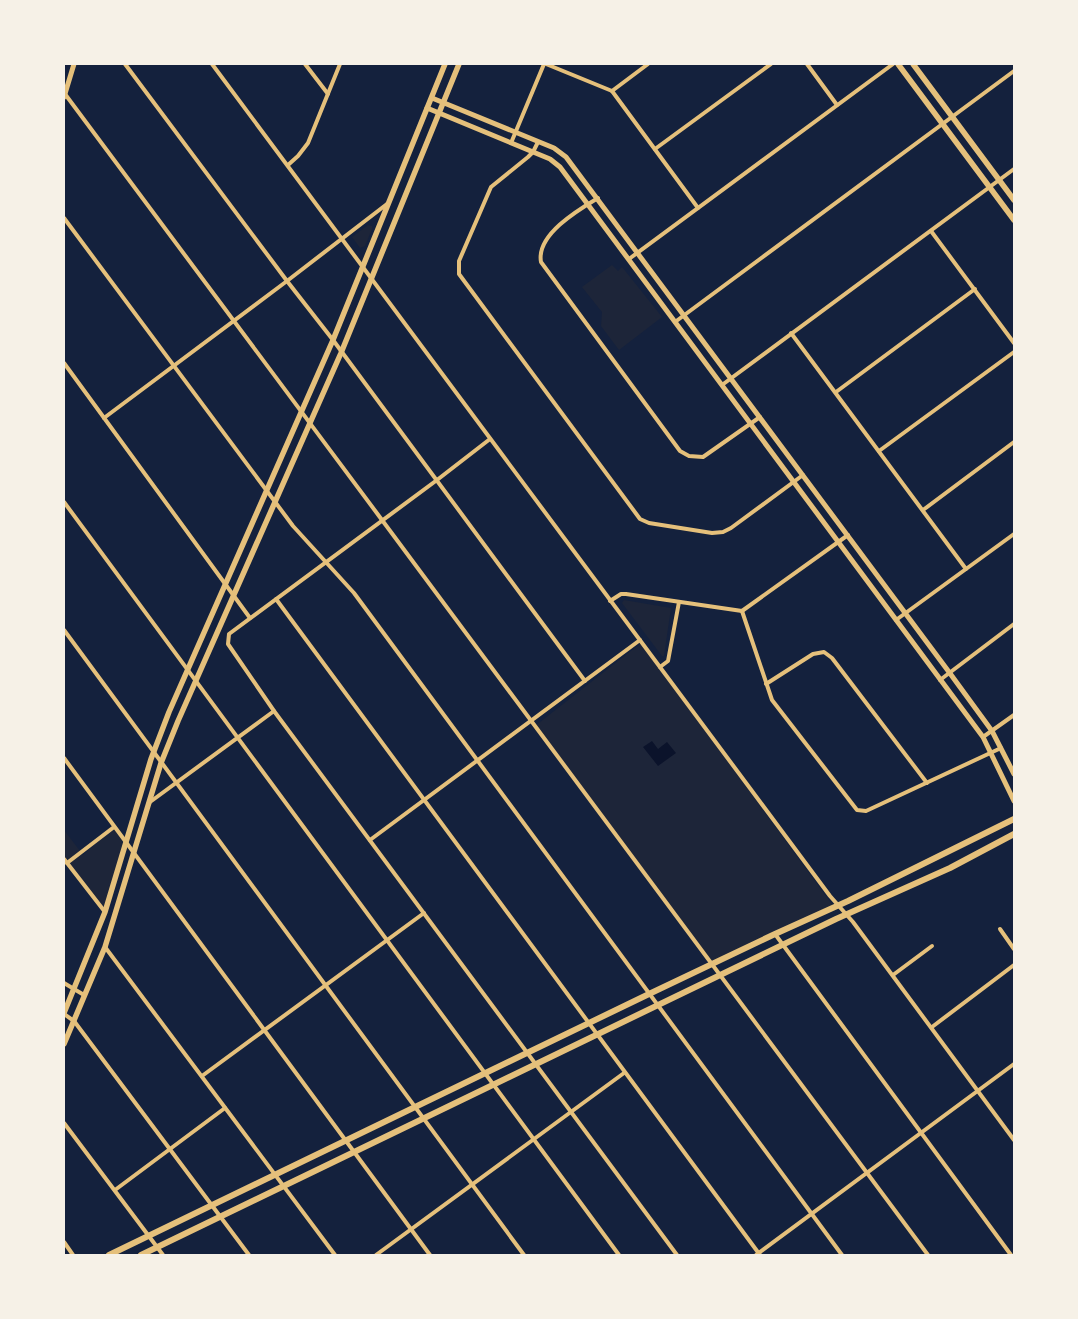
<svg xmlns="http://www.w3.org/2000/svg" width="1078" height="1319" viewBox="0 0 1078 1319" font-family="'Varela Round',sans-serif">
	<rect width="100%" height="100%" fill="#14213d"/>
	<g fill="#1d2539">
		<path d="M368,225l4,1v3l-7,17 -5,2 -8,-11z"/>
		<path d="M612,265l6,6 4,-4 40,50 -43,33 -18,-24 1,-14 -20,-25z"/>
		<path d="M624,600l47,8 -7,48h-2l-40,-53z"/>
		<path d="M641,643l193,264 -120,57 -179,-238z"/>
		<path d="M114,827l11,16 -20,69 -41,-54v-28l19,25z"/>
	</g>
	<path fill="#0b132b" d="M652,741l6,8 9,-7 9,11 -18,13 -15,-19z"/>
	<g fill="none" stroke-linecap="round" stroke-linejoin="round">
		<g stroke="#e5c07b" stroke-width="4">
			<path d="M125,64l162,217 46,59 252,341"/>
			<path d="M212,64l618,832 23,26 161,218"/>
			<path d="M305,64l23,30"/>
			<path d="M546,64l66,27 86,117"/>
			<path d="M807,64l30,41"/>
			<path d="M612,91l36,-27"/>
			<path d="M65,94l317,426 546,735"/>
			<path d="M538,142l-5,10 -5,5 -37,30 -32,74v13l181,245 9,4 63,10 11,-1 8,-4 72,-53"/>
			<path d="M511,143l33,-79"/>
			<path d="M655,149l116,-85"/>
			<path d="M288,165l10,-9 10,-13 32,-79"/>
			<path d="M598,198c-20,12 -62,37 -57,64l139,189 9,5 14,1 57,-40"/>
			<path d="M64,218l229,308 61,67 488,662"/>
			<path d="M931,231l83,112"/>
			<path d="M629,259l264,-195"/>
			<path d="M675,322l339,-251"/>
			<path d="M791,333l175,236"/>
			<path d="M64,363l186,255"/>
			<path d="M722,385l292,-216"/>
			<path d="M836,392l139,-103"/>
			<path d="M104,418l183,-137 100,-77"/>
			<path d="M490,439l-53,41 -208,154 -1,10 46,67 403,544"/>
			<path d="M879,451l135,-99"/>
			<path d="M64,502l555,753"/>
			<path d="M923,510l91,-68"/>
			<path d="M276,599l484,656"/>
			<path d="M610,601l11,-7h5l116,17 106,-76"/>
			<path d="M742,611l30,89 85,110 9,1 135,-63"/>
			<path d="M896,620l118,-86"/>
			<path d="M64,630l460,625"/>
			<path d="M660,667l8,-6 11,-59"/>
			<path d="M940,680l74,-56"/>
			<path d="M766,684l47,-30 11,-2 8,6 95,125"/>
			<path d="M983,737l31,-22"/>
			<path d="M64,758l366,497"/>
			<path d="M150,802l124,-91"/>
			<path d="M370,840l270,-200"/>
			<path d="M64,859l41,53"/>
			<path d="M67,863l47,-36"/>
			<path d="M1000,929l14,20"/>
			<path d="M775,934l236,321"/>
			<path d="M105,947l230,308"/>
			<path d="M893,975l39,-29"/>
			<path d="M64,983l20,12"/>
			<path d="M64,1014l10,7 175,234"/>
			<path d="M932,1027l82,-62"/>
			<path d="M202,1076l222,-163"/>
			<path d="M64,1123l99,132"/>
			<path d="M115,1190l110,-82"/>
			<path d="M64,1242l9,13"/>
			<path d="M376,1255l248,-182"/>
			<path d="M756,1255l258,-191"/>
		</g>
		<g stroke="#e5c07b" stroke-width="5">
			<path d="M64,97l10,-33"/>
			<path d="M432,98l122,50 12,9 383,515 43,59 22,43"/>
			<path d="M427,108l123,51 10,8 423,570 31,64"/>
		</g>
		<g stroke="#e5c07b" stroke-width="5.5">
			<path d="M898,64l116,156"/>
			<path d="M913,64l101,136"/>
			<path d="M64,1013l41,-101 46,-153 18,-47 164,-372 112,-276"/>
			<path d="M64,1044l41,-97 56,-184 17,-42 163,-368 118,-289"/>
		</g>
		<g stroke="#e5c07b" stroke-width="6">
			<path d="M109,1255l540,-261 126,-60 73,-33 166,-82"/>
			<path d="M141,1255l695,-336 114,-51 64,-34"/>
		</g>
	</g>
	<rect width="1078" height="1319" fill="none" stroke="#f6f1e7" stroke-width="130"/>
</svg>
